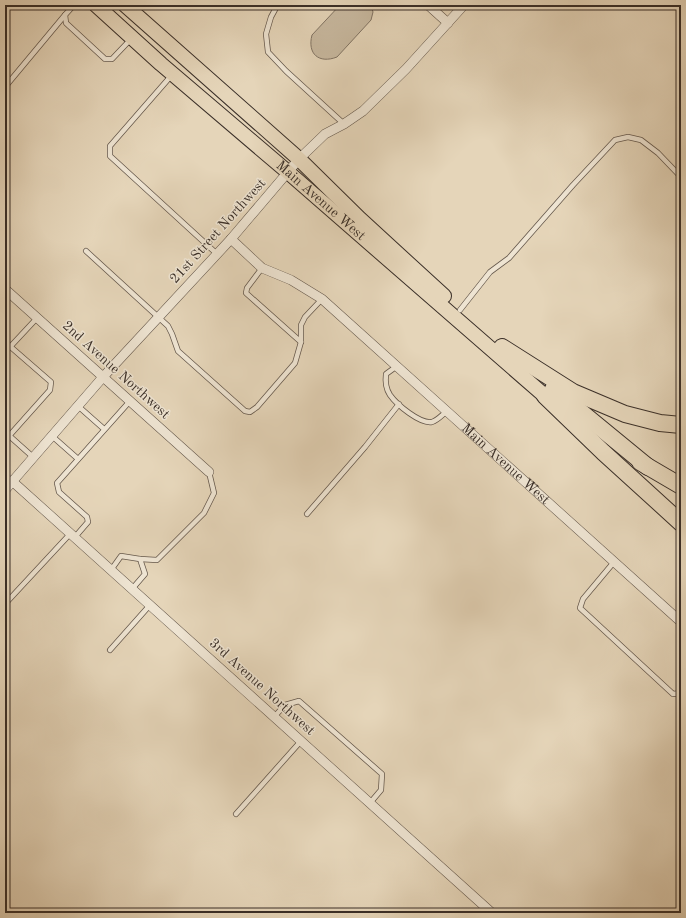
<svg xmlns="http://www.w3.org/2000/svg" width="686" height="918" viewBox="0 0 686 918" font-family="'Old Standard TT',serif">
	<rect width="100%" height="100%" fill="#e5d5b9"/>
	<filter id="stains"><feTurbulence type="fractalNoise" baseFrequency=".005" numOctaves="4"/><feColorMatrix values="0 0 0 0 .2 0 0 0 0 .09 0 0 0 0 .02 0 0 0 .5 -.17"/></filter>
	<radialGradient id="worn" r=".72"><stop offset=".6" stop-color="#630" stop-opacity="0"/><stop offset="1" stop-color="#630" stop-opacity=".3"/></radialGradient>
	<path fill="#c8b9a0" stroke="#817464" d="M340,5h31l2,7 -2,8 -34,37c-18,7 -30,-3 -25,-22z"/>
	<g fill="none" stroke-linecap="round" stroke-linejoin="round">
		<defs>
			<g id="service">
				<path d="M74,5l-9,10 1,8 39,36h7l19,-20"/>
				<path d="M277,6l-6,11 -5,17 2,18 18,19 58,53"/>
				<path d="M171,76l-61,70v10l107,98"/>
				<path d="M5,87l60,-72"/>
				<path d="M86,251l82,75 4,8 6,17 67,60 5,1 7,-5 38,-44 6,-21v-17l4,-8 17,-18"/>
				<path d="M262,268l-15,20 -1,5 55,49"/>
				<path d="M460,310l30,-38 19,-14 64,-73 42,-45 13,-3 13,3 17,13 23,24"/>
				<path d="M5,342l46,40 -1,8 -41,46"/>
				<path d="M10,347l27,-29"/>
				<path d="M397,366l-11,8c-1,8 0,15 4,21 7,10 30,29 42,27 6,-2 10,-7 15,-11"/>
				<path d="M78,406l26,23"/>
				<path d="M5,432l28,25"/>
				<path d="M52,436l26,23"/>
				<path d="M5,475l7,6"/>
				<path d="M307,514l58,-67 34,-43"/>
				<path d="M75,537l13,-15 -1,-5 -28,-25 -2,-9 73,-82"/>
				<path d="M140,559l17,1 47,-47 10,-20 -5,-21"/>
				<path d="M614,562l-31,37 -3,9 93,86 8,-1"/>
				<path d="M111,570l10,-14 19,3 5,15 -13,15"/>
				<path d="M5,604l65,-70"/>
				<path d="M110,650l40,-45"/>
				<path d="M274,717l11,-12 14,-4 83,73 -1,16 -11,13"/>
				<path d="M236,814l65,-73"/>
			</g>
			<g id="minor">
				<path d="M428,5l20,18"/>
				<path id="s1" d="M231,239l31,29 29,12 31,19 359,323"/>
				<path d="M5,289l204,183"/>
				<path d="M12,481l480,432"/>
				<path d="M5,490l98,-113 128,-138 68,-80 26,-25 19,-10 19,-13 43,-42 58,-64"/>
			</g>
			<g id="primary">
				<path id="s2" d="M96,5l65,59 128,109 256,223"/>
				<path d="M125,5l174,154 61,60 84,77"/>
			</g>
			<g id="motorway">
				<path d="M502,347l71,45 52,22 35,9 21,2"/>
				<path d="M553,389l95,78"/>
				<path d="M545,396l58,56 78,71"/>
				<path d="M640,462l41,24"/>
			</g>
		</defs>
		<use href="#service" stroke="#65584c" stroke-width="6"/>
		<use href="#minor" stroke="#65584c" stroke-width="10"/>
		<use href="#primary" stroke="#3a2f28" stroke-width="16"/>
		<use href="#motorway" stroke="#3a2f28" stroke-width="18"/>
		<use href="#service" stroke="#eee4d2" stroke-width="4.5"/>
		<use href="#minor" stroke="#eee4d2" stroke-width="9"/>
		<use href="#primary" stroke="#e5d5b9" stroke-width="14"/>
		<use href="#motorway" stroke="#e5d5b9" stroke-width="16"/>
	</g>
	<g text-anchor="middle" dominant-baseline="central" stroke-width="3" stroke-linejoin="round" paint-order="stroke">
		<g font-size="14" fill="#3a2f28" stroke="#eee4d2">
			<text stroke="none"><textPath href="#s2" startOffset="298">Main Avenue West</textPath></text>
			<text transform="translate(218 231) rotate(-48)">21st Street Northwest</text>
			<text transform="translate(116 370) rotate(42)">2nd Avenue Northwest</text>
			<text stroke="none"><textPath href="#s1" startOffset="357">Main Avenue West</textPath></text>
			<text transform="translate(262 687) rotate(42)">3rd Avenue Northwest</text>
		</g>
	</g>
	<rect width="686" height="918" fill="none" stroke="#e5d5b9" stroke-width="20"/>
	<rect x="6" y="6" width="674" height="906" fill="none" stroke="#3a2f28" stroke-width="2"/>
	<rect x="10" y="10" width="666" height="898" fill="none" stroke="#3a2f28"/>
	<rect width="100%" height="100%" filter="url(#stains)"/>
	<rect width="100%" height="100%" fill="url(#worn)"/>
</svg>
